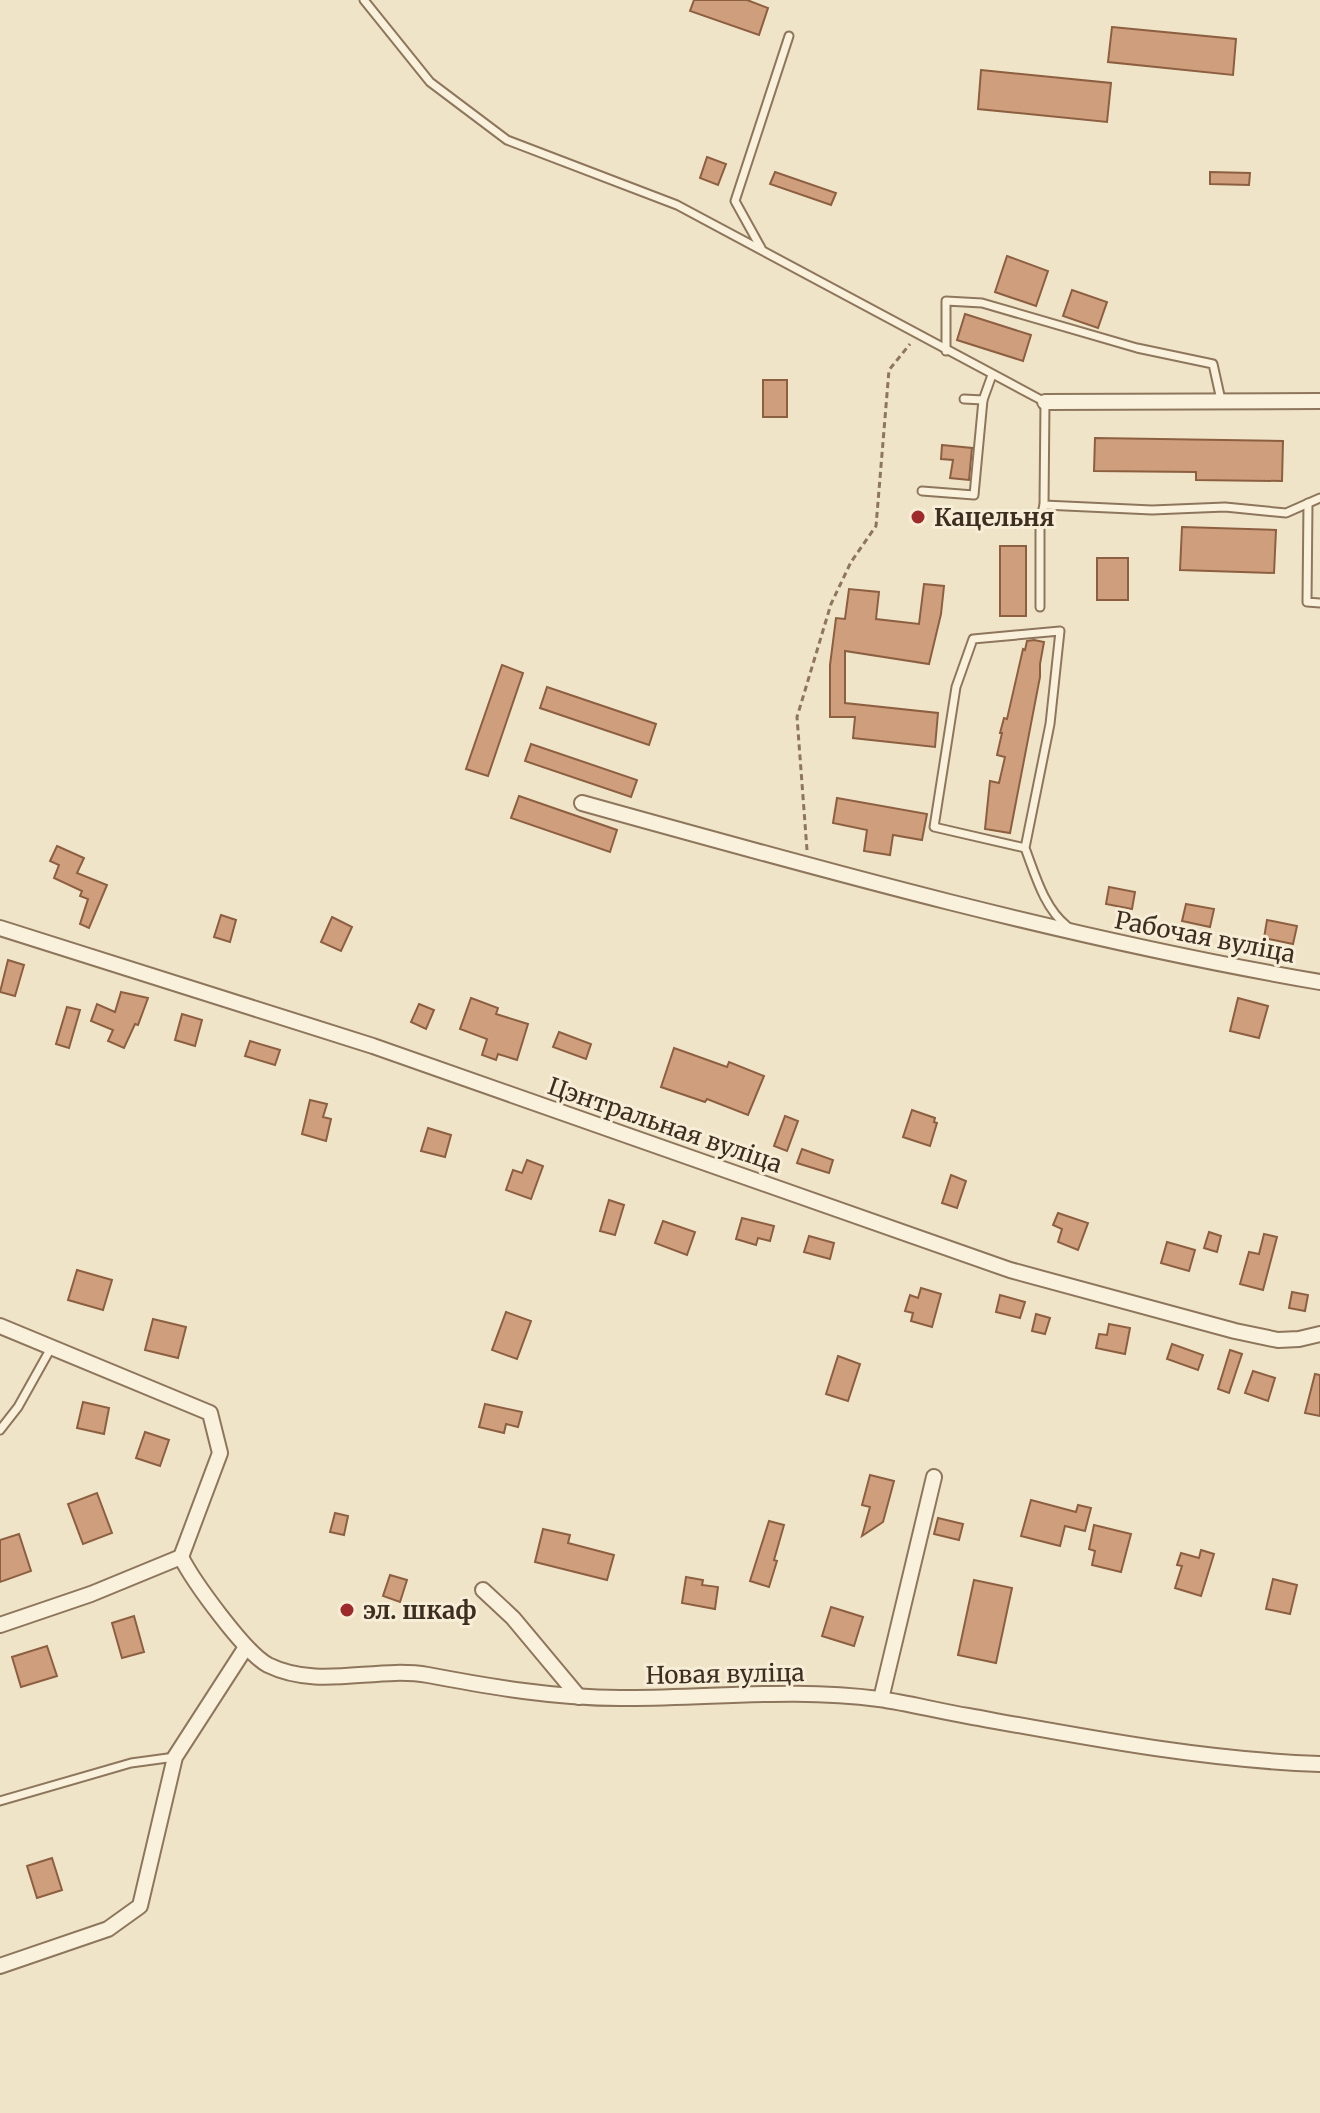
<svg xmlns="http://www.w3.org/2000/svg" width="1320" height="2113" viewBox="0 0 1320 2113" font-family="Merriweather,serif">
	<rect width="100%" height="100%" fill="#f0e4c8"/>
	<g fill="#cf9f7d" stroke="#8d5f41" stroke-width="2">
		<path d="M694,0h53l21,8 -9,27 -69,-24z"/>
		<path d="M1112,27l124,12 -3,36 -125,-13z"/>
		<path d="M981,70l130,13 -4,39 -129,-13z"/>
		<path d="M707,157l19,7 -8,21 -18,-7z"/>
		<path d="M775,172l61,21 -5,12 -61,-21z"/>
		<path d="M1210,172l40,1 -1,12 -39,-1z"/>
		<path d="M1007,256l41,15 -12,35 -41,-14z"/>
		<path d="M1072,290l35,12 -9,26 -35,-12z"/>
		<path d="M965,314l66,21 -8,26 -66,-21z"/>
		<rect x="763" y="380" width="24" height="37"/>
		<path d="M1095,438l188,3 -1,40 -86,-1v-8l-102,-1z"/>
		<path d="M942,445l30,3 -3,32 -19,-2 3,-18 -12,-1z"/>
		<path d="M1182,527l94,3 -2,43 -94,-3z"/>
		<rect x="1000" y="546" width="26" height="70"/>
		<rect x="1097" y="558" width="31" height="42"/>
		<path d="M924,584l20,2 -3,28 -12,50 -84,-13v52l93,10 -3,34 -82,-9 2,-21h-25v-52l6,-47 9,1 4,-30 30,3 -3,27 43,5z"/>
		<path d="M1034,640l10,2 -4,22v13l-30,156 -25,-4 5,-48 9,2 6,-26 -8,-2 5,-22h-2l4,-15 3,1 16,-70 2,1 2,-9z"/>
		<path d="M502,665l21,8 -35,103 -22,-7z"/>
		<path d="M547,687l109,37 -7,21 -109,-37z"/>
		<path d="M531,744l106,36 -6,17 -106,-36z"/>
		<path d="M519,796l98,34 -7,22 -99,-34z"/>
		<path d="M837,798l90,16 -5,26 -29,-5 -3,20 -26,-4 3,-21 -34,-7z"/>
		<path d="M57,846l27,12 -7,15 30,12 -18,43 -9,-4 8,-25 -8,-3 2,-5 -28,-13 5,-13 -9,-4z"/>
		<path d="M1109,887l26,5 -3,17 -26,-5z"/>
		<path d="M1186,904l28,5 -4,18 -28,-6z"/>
		<path d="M221,915l15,5 -6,22 -16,-5z"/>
		<path d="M332,917l20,10 -11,24 -20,-9z"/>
		<path d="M1267,920l30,6 -4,18 -29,-6z"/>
		<path d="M8,960l16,5 -9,31 -15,-4z"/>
		<path d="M121,992l27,6 -10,27 -3,-1 -11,24 -16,-7 5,-11 -22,-9 6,-17 18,8z"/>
		<path d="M471,998l27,10 -2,6 32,10 -11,36 -19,-6 -2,6 -14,-5 5,-16 -27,-10z"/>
		<path d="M1238,998l30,8 -9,32 -29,-7z"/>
		<path d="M419,1004l15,6 -8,19 -15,-7z"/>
		<path d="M67,1007l13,3 -11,38 -13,-4z"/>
		<path d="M182,1014l20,6 -7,26 -20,-6z"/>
		<path d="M559,1032l32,12 -5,15 -33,-12z"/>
		<path d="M250,1041l30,9 -5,15 -30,-9z"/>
		<path d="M674,1048l53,19 2,-5 35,14 -16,39 -41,-16 -2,3 -44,-15z"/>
		<path d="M310,1100l17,4 -4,13 8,2 -5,22 -24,-7z"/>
		<path d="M912,1110l23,8 -1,4 3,1 -7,23 -27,-9z"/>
		<path d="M785,1116l13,5 -11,30 -13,-5z"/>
		<path d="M428,1128l23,7 -6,22 -24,-6z"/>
		<path d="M802,1149l31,11 -4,13 -32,-10z"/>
		<path d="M527,1160l16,6 -12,33 -25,-9 7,-20 9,3z"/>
		<path d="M951,1175l15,6 -9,27 -15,-5z"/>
		<path d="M609,1200l15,5 -9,30 -15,-4z"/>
		<path d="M1058,1213l30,10 -10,27 -20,-8 4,-13 -9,-4z"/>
		<path d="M742,1218l32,8 -4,15 -12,-3 -2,7 -20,-6z"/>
		<path d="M663,1221l32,11 -8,23 -32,-12z"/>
		<path d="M1209,1232l12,4 -4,16 -13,-4z"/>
		<path d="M1264,1234l13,3 -14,53 -23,-6 9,-32 10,2z"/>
		<path d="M809,1236l25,7 -4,16 -26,-7z"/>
		<path d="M1167,1242l28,8 -6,21 -28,-8z"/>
		<path d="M77,1270l35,10 -9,30 -35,-10z"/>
		<path d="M921,1288l20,6 -9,33 -21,-6 2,-8 -8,-2 5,-16 8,3z"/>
		<path d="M1292,1292l16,3 -3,16 -16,-3z"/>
		<path d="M1000,1295l25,7 -5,16 -24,-6z"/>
		<path d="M506,1312l25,9 -14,38 -25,-9z"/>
		<path d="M1036,1314l14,4 -5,16 -13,-3z"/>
		<path d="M153,1319l33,8 -8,31 -33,-8z"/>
		<path d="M1109,1324l21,4 -5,26 -29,-6 3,-14 8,1z"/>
		<path d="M1172,1344l31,11 -5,15 -31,-11z"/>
		<path d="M1230,1350l12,4 -13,39 -11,-4z"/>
		<path d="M838,1356l22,8 -12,37 -22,-7z"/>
		<path d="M1253,1371l22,7 -7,23 -23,-8z"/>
		<path d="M1315,1374l5,1v41l-15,-3z"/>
		<path d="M83,1402l26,6 -5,26 -27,-6z"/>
		<path d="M485,1404l37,8 -4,15 -12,-3 -2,9 -25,-6z"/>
		<path d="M145,1432l24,8 -9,26 -24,-8z"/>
		<path d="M870,1475l24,6 -11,41 -21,14 8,-29 -8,-2z"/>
		<path d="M97,1493l15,40 -29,11 -15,-40z"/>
		<path d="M1031,1500l45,12 2,-7 13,3 -6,23 -20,-5 -5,20 -39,-10z"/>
		<path d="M335,1513l13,3 -4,19 -14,-3z"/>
		<path d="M938,1518l25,6 -4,16 -25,-6z"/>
		<path d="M769,1521l15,4 -10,35 3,1 -8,26 -19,-6z"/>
		<path d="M1094,1525l37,9 -10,38 -29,-7 3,-14 -6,-2z"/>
		<path d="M543,1529l27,6 -2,8 46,12 -7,25 -72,-18z"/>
		<path d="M19,1534l12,37 -31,11v-42z"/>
		<path d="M1201,1550l13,4 -13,42 -26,-8 7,-22 -5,-1 4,-12 18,5z"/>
		<path d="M390,1575l17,5 -7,22 -17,-6z"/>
		<path d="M686,1577l17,3 -1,5 16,2 -3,22 -33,-6z"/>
		<path d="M1273,1579l24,6 -7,29 -24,-5z"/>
		<path d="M974,1580l38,8 -16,75 -38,-8z"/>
		<path d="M831,1607l32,10 -9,29 -32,-10z"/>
		<path d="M134,1616l10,36 -22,6 -10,-35z"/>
		<path d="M47,1646l10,30 -36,11 -9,-30z"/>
		<path d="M52,1858l10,32 -25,8 -10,-32z"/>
	</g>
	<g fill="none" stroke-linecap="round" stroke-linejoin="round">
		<defs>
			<g id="lane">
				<path d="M364,0l66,82 77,58 170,65 368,197 -1,103 108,5 73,-3 61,6 34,-15"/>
				<path d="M761,248l-26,-47 54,-165"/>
				<path d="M946,351v-50l36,2 155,45 76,16 8,36"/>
				<path d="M964,399l19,1"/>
				<path d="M922,491l52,4 9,-95 9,-25"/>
				<path d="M1308,503l-1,99 13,1"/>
				<path d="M1040,607v-86l4,-16"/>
				<path d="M1025,848l25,-124 10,-93 -87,8 -17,48 -22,140 91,21c10,26 19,60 42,78"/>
				<path d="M0,1430l18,-23 33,-59"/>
				<path d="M0,1801l131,-38 44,-6"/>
			</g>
			<g id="street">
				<path d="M1045,402l275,-1"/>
				<path d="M582,803c244,68 488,136 738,179"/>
				<path d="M0,928l373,118 637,224 225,61 43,9 21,-1 21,-5"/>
				<path d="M0,1326l210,87 10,40 -39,104"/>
				<path d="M181,1557c12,24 64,96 87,108 51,25 107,1 160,10 63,12 128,23 192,23 86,1 173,-11 259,1 29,4 59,12 89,17 116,21 234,44 352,48"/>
				<path d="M483,1590l30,28 66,79"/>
				<path d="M0,1625l91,-31 90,-37"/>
				<path d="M881,1699l53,-222"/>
				<path d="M0,1966l108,-37 32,-23 35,-149 71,-110"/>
			</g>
		</defs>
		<use href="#lane" stroke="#8d765c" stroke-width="11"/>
		<use href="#street" stroke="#8d765c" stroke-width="18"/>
		<path stroke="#8d765c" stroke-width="3" stroke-dasharray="6 4" stroke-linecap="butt" d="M807,850l-10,-133 34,-113 20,-42 25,-36 13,-156 21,-26"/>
		<use href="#lane" stroke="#faf1dc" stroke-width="7"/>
		<use href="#street" stroke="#faf1dc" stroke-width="14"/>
	</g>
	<g fill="#9e2a2b" stroke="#f7eed8" stroke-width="3">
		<circle cx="918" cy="517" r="8"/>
		<circle cx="347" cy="1610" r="8"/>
	</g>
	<g text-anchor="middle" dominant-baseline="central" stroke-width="6" stroke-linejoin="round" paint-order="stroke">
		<g font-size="24" font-weight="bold" fill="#3d2e20" stroke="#f7eed8" text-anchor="start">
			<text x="934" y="517">Кацельня</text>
			<text x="363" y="1610">эл. шкаф</text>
		</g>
		<g font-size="24" fill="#3d2e20" stroke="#f7eed8">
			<text transform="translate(1205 937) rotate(11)">Рабочая вуліца</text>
			<text transform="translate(665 1125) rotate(19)">Цэнтральная вуліца</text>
			<text transform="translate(725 1674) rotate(-1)">Новая вуліца</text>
		</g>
	</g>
</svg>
